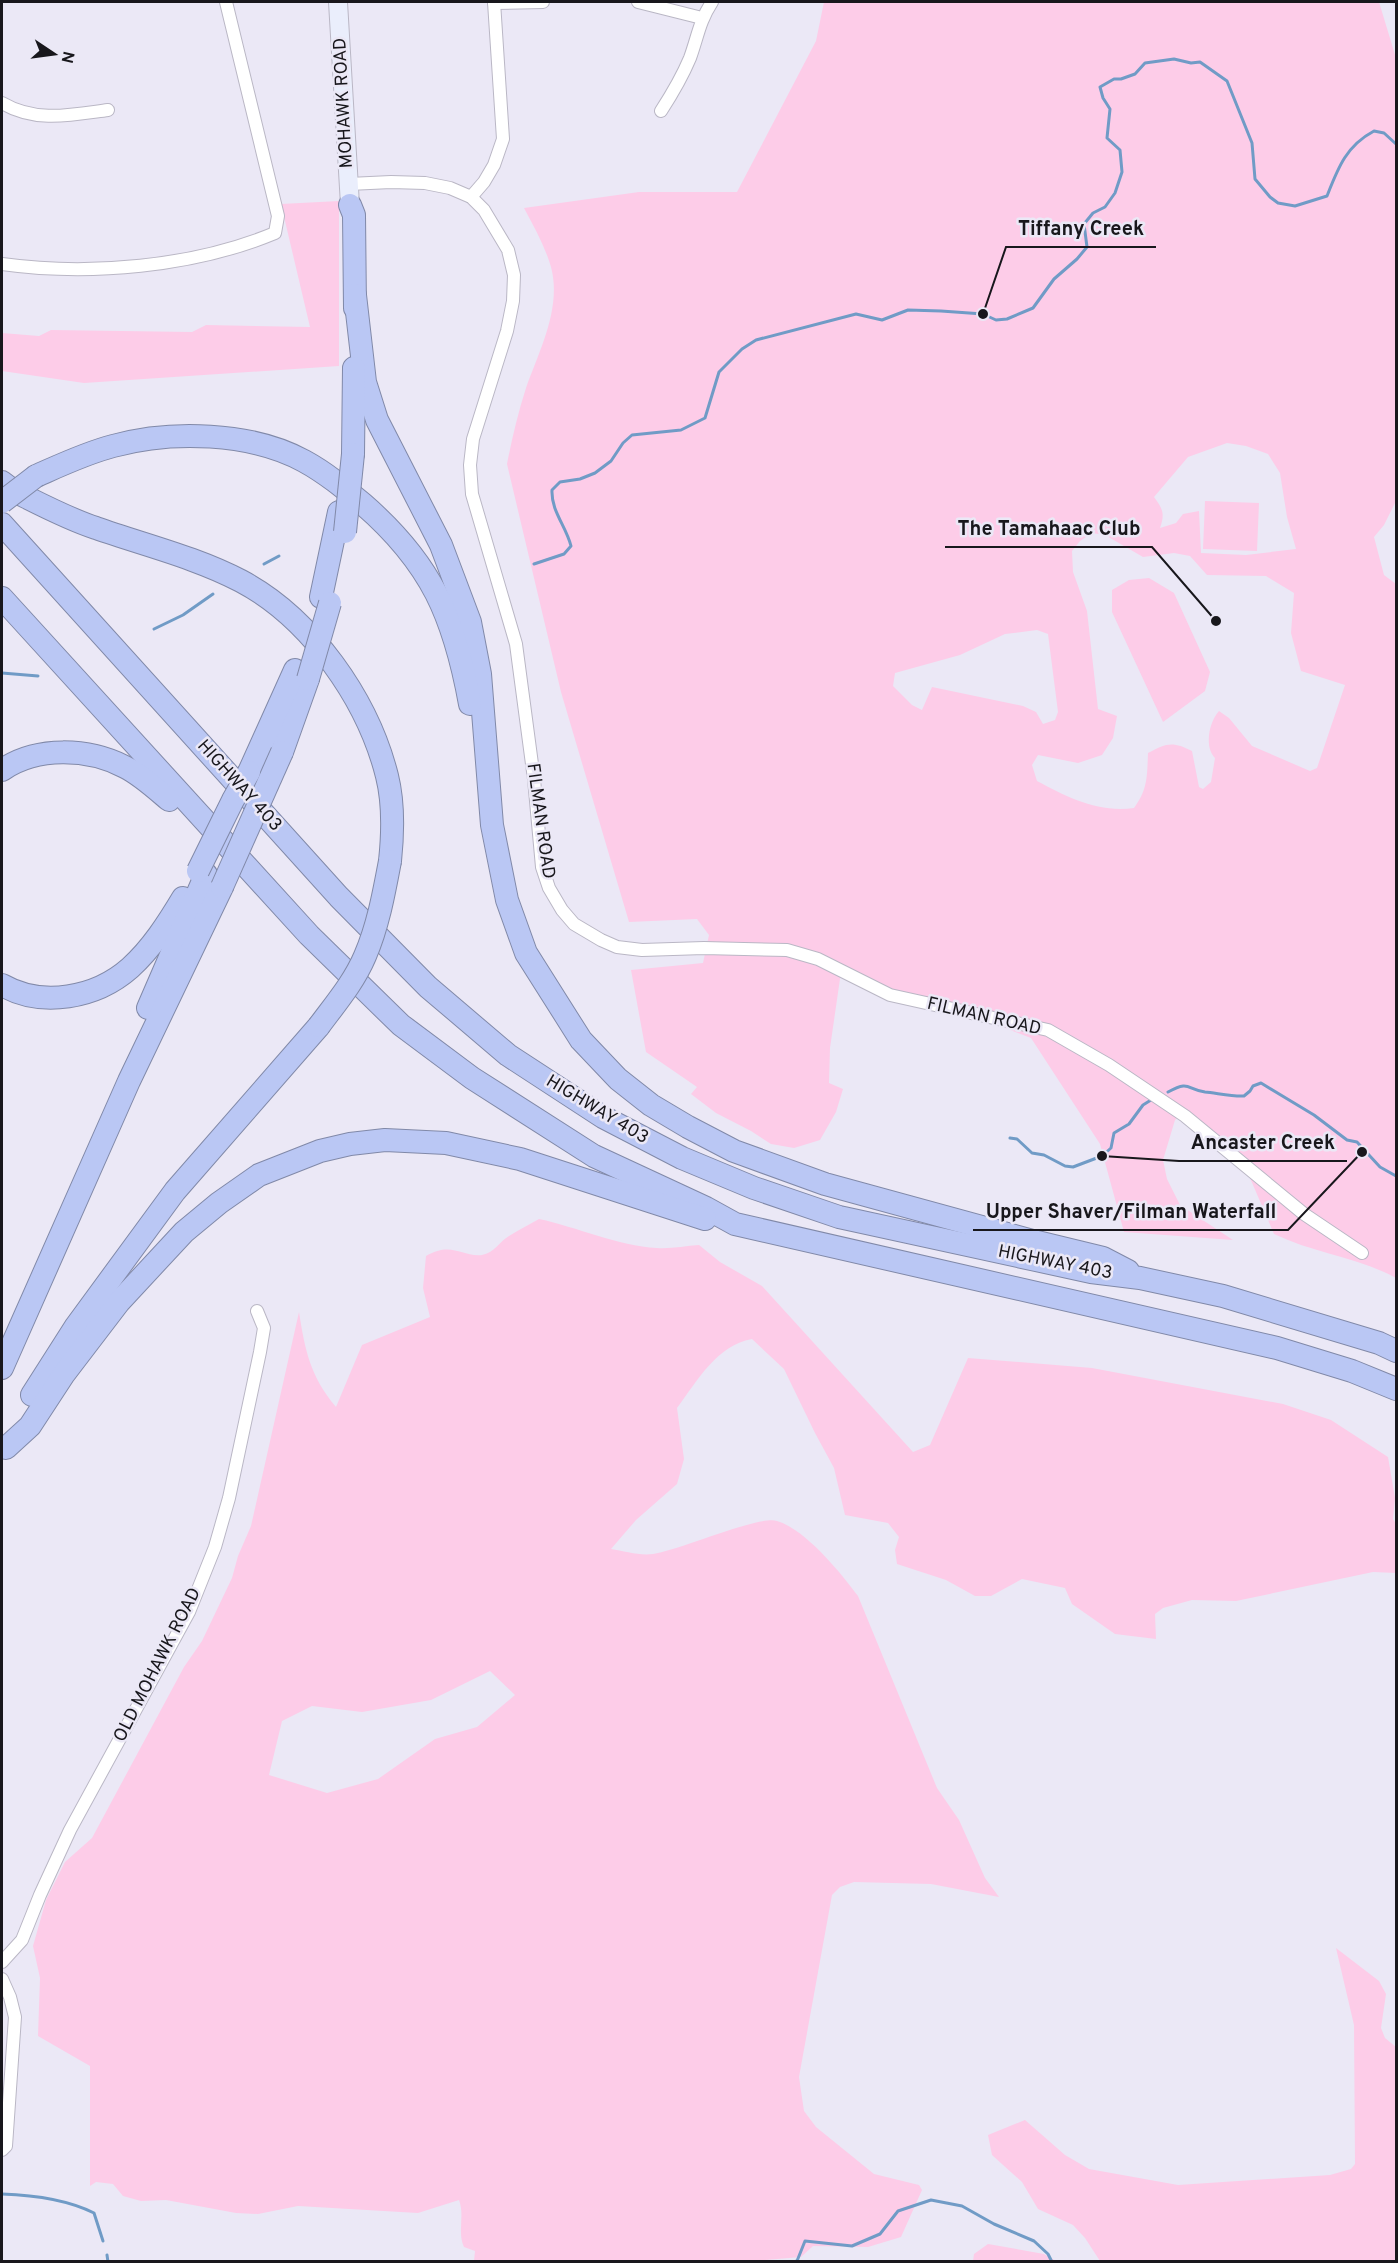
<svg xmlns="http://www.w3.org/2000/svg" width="1398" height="2263" viewBox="0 0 1398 2263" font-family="Overpass,sans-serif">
	<rect width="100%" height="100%" fill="#ebe8f6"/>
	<g fill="#fdcce8" fill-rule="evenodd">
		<path d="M824,2h555l17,56v443l-12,24 -10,12 10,38 12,9v694c-38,-21 -83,-25 -122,-44l-30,-70 -60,-52 -9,8 -12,40 4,19 13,26 53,35 -109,-8 -24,-88 -69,-106 -81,-31 -63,-10 -46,-25 -11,76 -1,35 14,6 -7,23 -16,28 -26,8 -23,-4 -20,-13 -35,-18 -25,-19 6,-7 -51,-35 -15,-82 72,-7 6,-28 -12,-16 -68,3 -68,-230 -54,-228c5,-26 11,-51 19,-76 13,-37 36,-80 25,-121 -6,-21 -17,-40 -27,-59l115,-16h98l79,-151zM1227,443l19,3 22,8 12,19 7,44 9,32 -50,6 -45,-2 -2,-42 -16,3 -7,9 -16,5c5,-14 3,-19 -6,-31l34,-40zM1092,533l13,2 38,22 31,-4 16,3 17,19 59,1 28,17 -3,40 10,38 44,14 -28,83 -7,3 -58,-25 -23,-28 -10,-7c-10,11 -15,36 -4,47l-4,24 -8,7 -4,-2 -7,-36c-19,-10 -26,-8 -44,2 -1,23 0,36 -14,55 -36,5 -67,-11 -97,-27l-5,-16 6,-10 40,8 24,-8 11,-17 4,-22 -19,-7 -11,-98 -14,-39 -1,-21 8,-10zM1037,630l11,4 10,78 -3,8 -12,4 -7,-12 -13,-6 -91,-19 -10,23 -10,-5 -19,-19 2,-13 65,-18 45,-21z"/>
		<path d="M339,201v165l-255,17 -82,-12v-38l37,3 12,-6 141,2 14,-7 104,2 -29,-123z"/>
		<path d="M1205,501l54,2 -2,48 -54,-2z"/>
		<path d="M1149,578l25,15 36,79 -5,19 -42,31 -51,-110v-22l17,-10z"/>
		<path d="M539,1219c38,8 79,27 118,29 13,1 28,-2 42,-3l21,17 42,24 151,166 17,-7 38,-87 124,10 191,36 48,16 57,37 7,41 -2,21 3,5v49l-23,-1 -137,29 -44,-1 -29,8 -8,6 1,25 -41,-5 -43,-30 -7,-16 -43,-9 -31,17h-16l-29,-16 -49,-16 -2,-14 4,-13 -11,-14 -43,-8 -11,-47 -19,-35 -31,-64 -32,-30c-36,7 -54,41 -75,69l7,51 -7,25 -41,36 -25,29c13,2 29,7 42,5 27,-4 106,-39 124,-33 28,8 64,52 81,75l79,192 22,32 26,58 14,19 -68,-13 -77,-2 -14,5 -8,8 -33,182 5,34 12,16 58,47 45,11 3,5 -21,47 -33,10 -55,-1 -12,11 -61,5 -266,-1 1,-10 -11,-4c-7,-15 1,-31 -5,-47l-41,13 -120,-7 -40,8 -22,-1 -70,-13 -25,1 -18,-5 -10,-12 -17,-2 -6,4v-120l-52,-30 2,-58 -7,-32 13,-46 19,-38 27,-24 92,-171 18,-26 30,-63 6,-22 13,-30 48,-214c6,38 11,64 37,95l26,-62 68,-28 -7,-29 3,-32c26,-15 35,1 56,-1 12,-2 18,-14 27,-19 9,-6 20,-11 30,-17zM490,1671l25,24 -38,32 -42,12 -57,40 -51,14 -58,-18 13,-54 30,-15 50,6 69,-12z"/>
		<path d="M1336,1948l43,33 7,13 -5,34 4,10 11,9v214h-296l-15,-23 -12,-13 -35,-16 -16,-27 -30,-27 -4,-20 37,-15 40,35 24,14 89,16 152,-10 21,-6 4,-5 -1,-139z"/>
		<path d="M988,2244l56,10 12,7h-83l1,-7z"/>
	</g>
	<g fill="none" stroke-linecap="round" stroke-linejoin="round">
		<g stroke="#709bc6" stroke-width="3">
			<path d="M264,564l15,-8"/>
			<path d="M534,564l30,-10 7,-8c-5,-20 -20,-35 -19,-56l8,-8 20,-3 15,-6 16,-12 12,-18 9,-8 49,-5 24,-12 14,-46 23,-23 14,-9 100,-26 26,6 26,-10 33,1 42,3 13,6 11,-1 26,-11 21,-29 23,-20 10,-12 -3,-23 9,-11 12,-6 10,-14 7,-21 -2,-22 -13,-12 3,-29 -7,-11 -3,-11 14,-8h7l14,-5 10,-11 29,-4 17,4 9,-1 27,19 25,62 3,36 15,18 8,6 17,3 32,-10c11,-28 19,-50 47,-65l10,2 12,11"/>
			<path d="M154,629l29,-14 30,-21"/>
			<path d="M2,673l36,3"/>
			<path d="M1168,1092c22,-12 18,-3 37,0 11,1 29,5 39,4l6,-5 3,-5 8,-3 53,32 33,25 10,2 23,25 16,9"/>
			<path d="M1010,1138l7,1 15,14 12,2 21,11 8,1 29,-11 9,-8 3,-15 15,-9 14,-19 8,-5"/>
			<path d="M2,2194c30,1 64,5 92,19l9,28"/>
			<path d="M107,2255l1,7"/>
			<path d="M793,2262l4,-1 8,-20 47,5 28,-12 18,-23 33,-11 31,6 32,18 40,17 14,13 4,8"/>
		</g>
		<defs>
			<g id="street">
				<path d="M638,2l64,16"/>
				<path d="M494,3l49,-1"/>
				<path d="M2,103c34,20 69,12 106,7"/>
				<path d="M661,111c11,-17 21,-34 29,-53 8,-22 9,-36 22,-56"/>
				<path d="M349,184l42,-2 34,1 25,5 21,9 13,13 24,40 6,25 -1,26 -6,30 -34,108 -3,26 2,29 44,150 18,135 8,88 7,21 13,22 12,14 27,16 16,7 25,3 62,-2 83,2 31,9 72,36 158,35 61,35 76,51 119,98 58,39"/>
				<path d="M471,197l13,-15 10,-17 9,-26 -9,-137"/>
				<path d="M2,264c87,12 191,3 273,-31l3,-17 -52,-214"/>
				<path d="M2,1962l20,-22 18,-45 30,-65 119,-218 26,-65 14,-49 31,-146 4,-24 -7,-17"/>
				<path d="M2,1979l8,18 5,20 -9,129 -4,4"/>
			</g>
			<path id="secondary" d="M338,2l12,203"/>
			<g id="highway">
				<path d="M350,205l4,10 1,93"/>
				<path d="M355,295l10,87 12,38 64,125 29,77 10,52 12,151 15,75 19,53 55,87 37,39 33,26 37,22 46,24 91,33 208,57 70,17 25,13"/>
				<path d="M353,454l1,-86"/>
				<path d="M36,476c25,-11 50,-23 77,-30 58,-16 138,-14 191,15 22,12 40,27 59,43 68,59 91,112 107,200"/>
				<path d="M2,482l12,9c26,13 54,28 82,37 48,17 99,29 145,53 70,37 127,119 146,195 7,28 6,57 3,85"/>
				<path d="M2,524l337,373 89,90 80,68 95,62 79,41 72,30 85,29 252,55 49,6 83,18 156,47 17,8"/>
				<path d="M321,597l18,-85"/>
				<path d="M2,598l307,337 92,90 71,53 122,78 112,52 29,16 542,124 75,23 44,18"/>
				<path d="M282,752l26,-73"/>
				<path d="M2,770c35,-24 86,-22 123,-3 16,8 30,21 44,33"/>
				<path d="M249,772l46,-102"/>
				<path d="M2,985c40,23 94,13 128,-17 22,-20 38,-45 53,-70"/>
				<path d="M148,1008l58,-134"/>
				<path d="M2,1368l127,-287 93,-194"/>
				<path d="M32,1395l44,-69 99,-135 144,-165"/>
				<path d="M6,1448l24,-22 34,-52 55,-72 65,-70 35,-29 40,-28 61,-24 30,-7 35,-4 61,3 74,16 185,60"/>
			</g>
		</defs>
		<use href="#street" stroke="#bab7c5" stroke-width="14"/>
		<use href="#secondary" stroke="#bab7c5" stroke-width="20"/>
		<use href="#highway" stroke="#8189a8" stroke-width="24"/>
		<use href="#street" stroke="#fff" stroke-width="12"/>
		<use href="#secondary" stroke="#eaeefc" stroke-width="18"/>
		<use href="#highway" stroke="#bac7f4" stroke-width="22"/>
		<defs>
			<g id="highway-bridge">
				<path d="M2,502l34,-26"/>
				<path d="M345,532l8,-78"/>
				<path d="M308,679l22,-76"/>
				<path d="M198,871l35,-71 16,-28"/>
				<path d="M222,887l60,-135"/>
				<path d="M319,1026c17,-23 35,-44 46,-70 13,-30 19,-63 25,-95"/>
			</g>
		</defs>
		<use href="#highway-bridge" stroke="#8189a8" stroke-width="24" stroke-linecap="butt"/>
		<use href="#highway-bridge" stroke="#bac7f4" stroke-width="22"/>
	</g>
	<g text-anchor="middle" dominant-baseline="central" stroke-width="5" stroke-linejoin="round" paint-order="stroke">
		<g font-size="18" fill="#18171c" stroke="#ebe8f6">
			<text transform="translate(344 103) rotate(-93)">MOHAWK ROAD</text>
			<text transform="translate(239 786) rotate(48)">HIGHWAY 403</text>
			<text transform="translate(540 821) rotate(82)">FILMAN ROAD</text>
			<text transform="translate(984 1017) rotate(13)">FILMAN ROAD</text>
			<text transform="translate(597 1110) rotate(31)">HIGHWAY 403</text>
			<text transform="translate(1055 1263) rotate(11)">HIGHWAY 403</text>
			<text transform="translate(158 1665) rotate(-63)">OLD MOHAWK ROAD</text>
		</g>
	</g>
	<path fill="none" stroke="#18171c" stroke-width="2" d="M983 314L1006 247H1156M1216 621L1152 547H945M1102 1156L1179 1161H1347M1362 1152L1288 1230H973"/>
	<g fill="#18171c" stroke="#ebe8f6" stroke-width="2">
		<circle cx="983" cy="314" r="6"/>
		<circle cx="1216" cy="621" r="6"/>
		<circle cx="1102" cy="1156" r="6"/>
		<circle cx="1362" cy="1152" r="6"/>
	</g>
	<g font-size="20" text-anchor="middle" font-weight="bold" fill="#18171c" stroke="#ebe8f6" stroke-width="5" stroke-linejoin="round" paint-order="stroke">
		<text x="1081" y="235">Tiffany Creek</text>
		<text x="1049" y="535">The Tamahaac Club</text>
		<text x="1263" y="1149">Ancaster Creek</text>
		<text x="1131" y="1218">Upper Shaver/Filman Waterfall</text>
	</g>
	<rect width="1398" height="2263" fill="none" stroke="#18171c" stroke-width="6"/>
	<g transform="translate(54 54) rotate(103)" stroke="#ebe8f6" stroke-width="4.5" paint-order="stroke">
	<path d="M0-4.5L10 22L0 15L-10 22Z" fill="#18171c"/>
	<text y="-9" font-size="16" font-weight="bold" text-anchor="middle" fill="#18171c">N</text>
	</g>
</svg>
